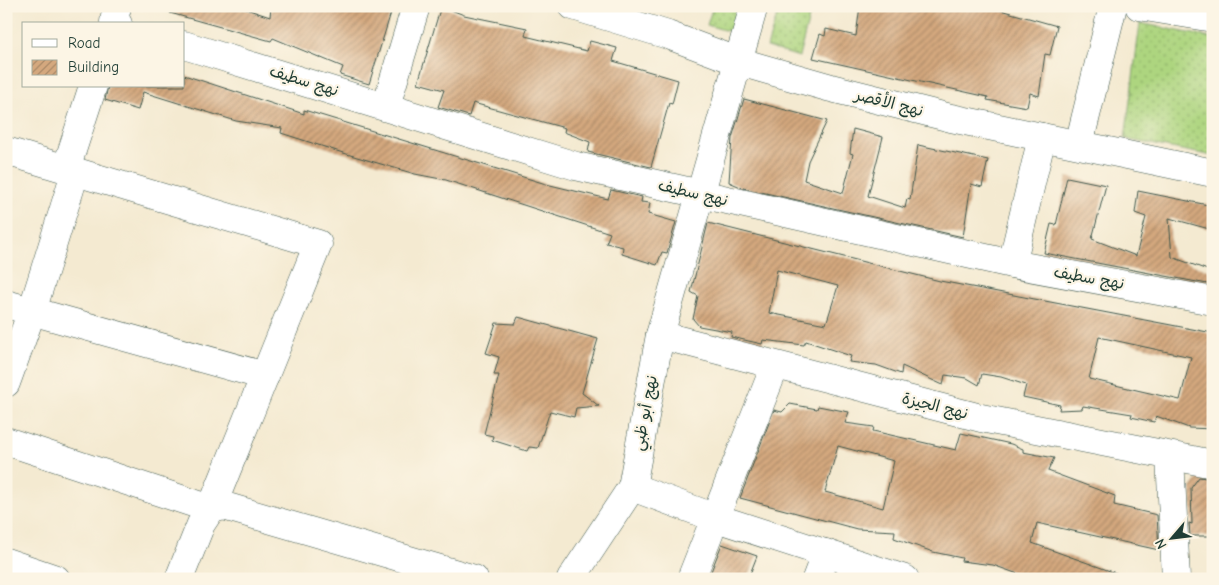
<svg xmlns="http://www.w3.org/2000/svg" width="1219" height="585" viewBox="0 0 1219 585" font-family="'Comic Neue','Playpen Sans Arabic',sans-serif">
	<defs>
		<pattern id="grass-dots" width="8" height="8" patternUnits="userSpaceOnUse" patternTransform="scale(1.25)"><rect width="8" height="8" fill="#add57f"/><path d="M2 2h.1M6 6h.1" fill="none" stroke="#8cae69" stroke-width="1.8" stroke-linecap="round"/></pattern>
		<pattern id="building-hatch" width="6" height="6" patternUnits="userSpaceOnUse" patternTransform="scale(1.25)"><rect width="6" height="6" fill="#d4a87e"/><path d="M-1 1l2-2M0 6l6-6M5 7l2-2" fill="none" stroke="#ab8a68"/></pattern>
	</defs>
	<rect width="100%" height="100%" fill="#fcf5e5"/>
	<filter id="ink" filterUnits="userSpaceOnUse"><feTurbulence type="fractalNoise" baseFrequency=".02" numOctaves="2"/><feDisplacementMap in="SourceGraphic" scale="10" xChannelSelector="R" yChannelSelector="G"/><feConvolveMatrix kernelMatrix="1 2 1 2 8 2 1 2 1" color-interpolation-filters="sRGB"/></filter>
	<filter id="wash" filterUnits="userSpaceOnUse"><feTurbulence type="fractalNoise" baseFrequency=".0096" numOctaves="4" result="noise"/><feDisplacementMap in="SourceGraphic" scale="20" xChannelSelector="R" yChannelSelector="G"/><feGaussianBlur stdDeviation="1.12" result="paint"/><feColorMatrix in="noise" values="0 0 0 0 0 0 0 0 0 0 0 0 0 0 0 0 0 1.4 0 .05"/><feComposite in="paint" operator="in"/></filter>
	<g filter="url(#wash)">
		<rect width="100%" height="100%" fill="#f4ead1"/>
		<g fill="url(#grass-dots)" stroke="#66895a">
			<path d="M713,6h26l-8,26 -24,-7z"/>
			<path d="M780,6h32l-13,51 -32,-10z"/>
			<path d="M1140,23l73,15v118l-88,-17z"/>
		</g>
		<g id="blocks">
			<g fill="url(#building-hatch)" fill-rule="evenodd">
				<path d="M171,6h66l33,11 1,-11h122l-24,78 -29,-9 3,-8 -70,-29 -2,3 -101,-28z"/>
				<path d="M441,6l23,9 63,13 -2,8 62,15 3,-10 27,7 -4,13 65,19 -6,24 -3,-1 -18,64 -63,-15 2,-10 -26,-10 1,-4 -92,-25 -4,13 -31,-9 6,-17 -26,-7z"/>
				<path d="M860,6h126l71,20 -7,29 -5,-1 -6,42 -9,-3 -3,14 -40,-7 1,-3 -175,-39 7,-24 5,2 1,-7 30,7z"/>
				<path d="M184,75l120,39v-4l242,74 62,15 3,-9 31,7 -1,5 9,1 -2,11 28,8 -9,31 -5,-1 -5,13 -35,-11 1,-7 -17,-4 4,-10 -164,-53 -31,-6 -75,-22 -59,-19 1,-5 -46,-7 -93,-29 -5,18 -33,-10 3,-14h76z"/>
				<path d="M744,99l83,22 -19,40 -4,19 39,13 10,-39 -3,-1 3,-24 30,8 -15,59 37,12 2,-9 3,1 8,-55 70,15 -6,27 -11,-3 -8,53 -220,-49 -14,-6 3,-44z"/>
				<path d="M1067,177l39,8 -14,54 44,17 10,-39 -11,-4 3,-22 75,15v24l-44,-12 3,39 41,15v13l-169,-32 7,-29 5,1z"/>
				<path d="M708,223l232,58 273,52v96l-24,-1 -33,-12 -2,6 -23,-5 1,-3 -49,-8 -1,3 -23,1 1,-5 -37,-8 3,-12 -25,-8 -19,-3 -3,11 -12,-7 -22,-3 -2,10 -41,-19 -1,8 -25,-9 -27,-3 2,-6 -45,-15 -2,4 -41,-5 -1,4 -31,-7 1,-5 -33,-6 -6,-7 5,-23 -7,-4zM777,270l61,16 -12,38 -57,-11zM1099,337l92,20 -11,43 -91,-21z"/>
				<path d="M518,317l80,22 -16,54 17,13 -23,2 -2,9 -24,-6 -12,37 -9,-1 -2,4 -35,-11 1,-4 -9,-2 15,-59h-5l5,-18 -13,-4 10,-30 19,1z"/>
				<path d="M790,404l27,5 1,-3 31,6 -4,11 29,4 -1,4 83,19 5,-17 50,11 12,5v3l31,6 -6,13 67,25 -1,9 43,10 2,35 -122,-27 -5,20 92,33v3h-92l-39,-14 -32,-4 1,-3 -29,-6 -39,-14 1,-7 -38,-2 -117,-31 34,-88 8,2zM838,446l56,15 -11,47 -58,-16z"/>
				<path d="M1199,477l14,2v57h-23l-1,-13 3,1 -1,-36z"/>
				<path d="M722,544l35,12 -9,23h-40z"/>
			</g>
		</g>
	</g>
	<g filter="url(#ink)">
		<use href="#blocks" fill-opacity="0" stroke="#3f574c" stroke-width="1"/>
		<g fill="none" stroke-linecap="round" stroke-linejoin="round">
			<defs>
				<g id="minor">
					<path d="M117,6l-3,16 4,2"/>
					<path d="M573,6l95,29 72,27 91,26 120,30 262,55"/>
					<path d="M754,6l-94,329 -28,152 81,30 192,62"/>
					<path d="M1139,6l74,12"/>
					<path d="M184,45l392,121 436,98 201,37"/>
					<path d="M386,106l30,-100"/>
					<path d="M1079,144l34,-138"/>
					<path d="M6,151l312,93 -107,265 -205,-68"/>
					<path d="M66,169l27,-83"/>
					<path d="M1012,264l30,-127"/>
					<path d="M6,304l259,72"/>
					<path d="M660,335l321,83 232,46"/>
					<path d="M6,383l26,-72 43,-138"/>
					<path d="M1170,456l6,123"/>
					<path d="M6,562l50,17"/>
					<path d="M179,579l22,-55 10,-15 13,-3 250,73"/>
					<path d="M571,579l61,-92"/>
					<path d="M691,579l84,-213"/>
					<path d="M816,579l10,-26"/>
				</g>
			</defs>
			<use href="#minor" stroke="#3f574c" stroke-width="29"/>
			<use href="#minor" stroke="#fff" stroke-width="28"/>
		</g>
	</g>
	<g text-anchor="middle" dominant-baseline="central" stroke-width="4.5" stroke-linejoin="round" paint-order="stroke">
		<g font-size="16" fill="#1f3d34" stroke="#fcf5e5">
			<text transform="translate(304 81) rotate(17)">نهج سطيف</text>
			<text transform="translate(889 103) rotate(14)">نهج الأقصر</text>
			<text transform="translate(693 193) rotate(13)">نهج سطيف</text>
			<text transform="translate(1089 278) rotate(10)">نهج سطيف</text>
			<text transform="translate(935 406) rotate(14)">نهج الجيزة</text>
			<text transform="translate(645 413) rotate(-79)">نهج أبو ظبي</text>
		</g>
	</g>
	<rect width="1219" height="585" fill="none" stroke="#fcf5e5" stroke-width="25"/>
	<rect x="22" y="22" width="162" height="65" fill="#fcf5e5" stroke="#a4ab9e"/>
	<rect x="32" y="39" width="25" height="8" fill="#ffffff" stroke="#a4ab9e"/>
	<text x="68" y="48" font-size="15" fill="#1f3d34">Road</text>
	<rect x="32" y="60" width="25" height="15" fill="url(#building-hatch)" stroke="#a4ab9e"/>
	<text x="68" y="72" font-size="15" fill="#1f3d34">Building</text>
	<g transform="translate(1172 538) rotate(242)" stroke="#fcf5e5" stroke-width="4" paint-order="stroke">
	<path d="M0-4L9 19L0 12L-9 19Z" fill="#1f3d34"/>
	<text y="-8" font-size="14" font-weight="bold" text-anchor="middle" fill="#1f3d34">N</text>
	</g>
</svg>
